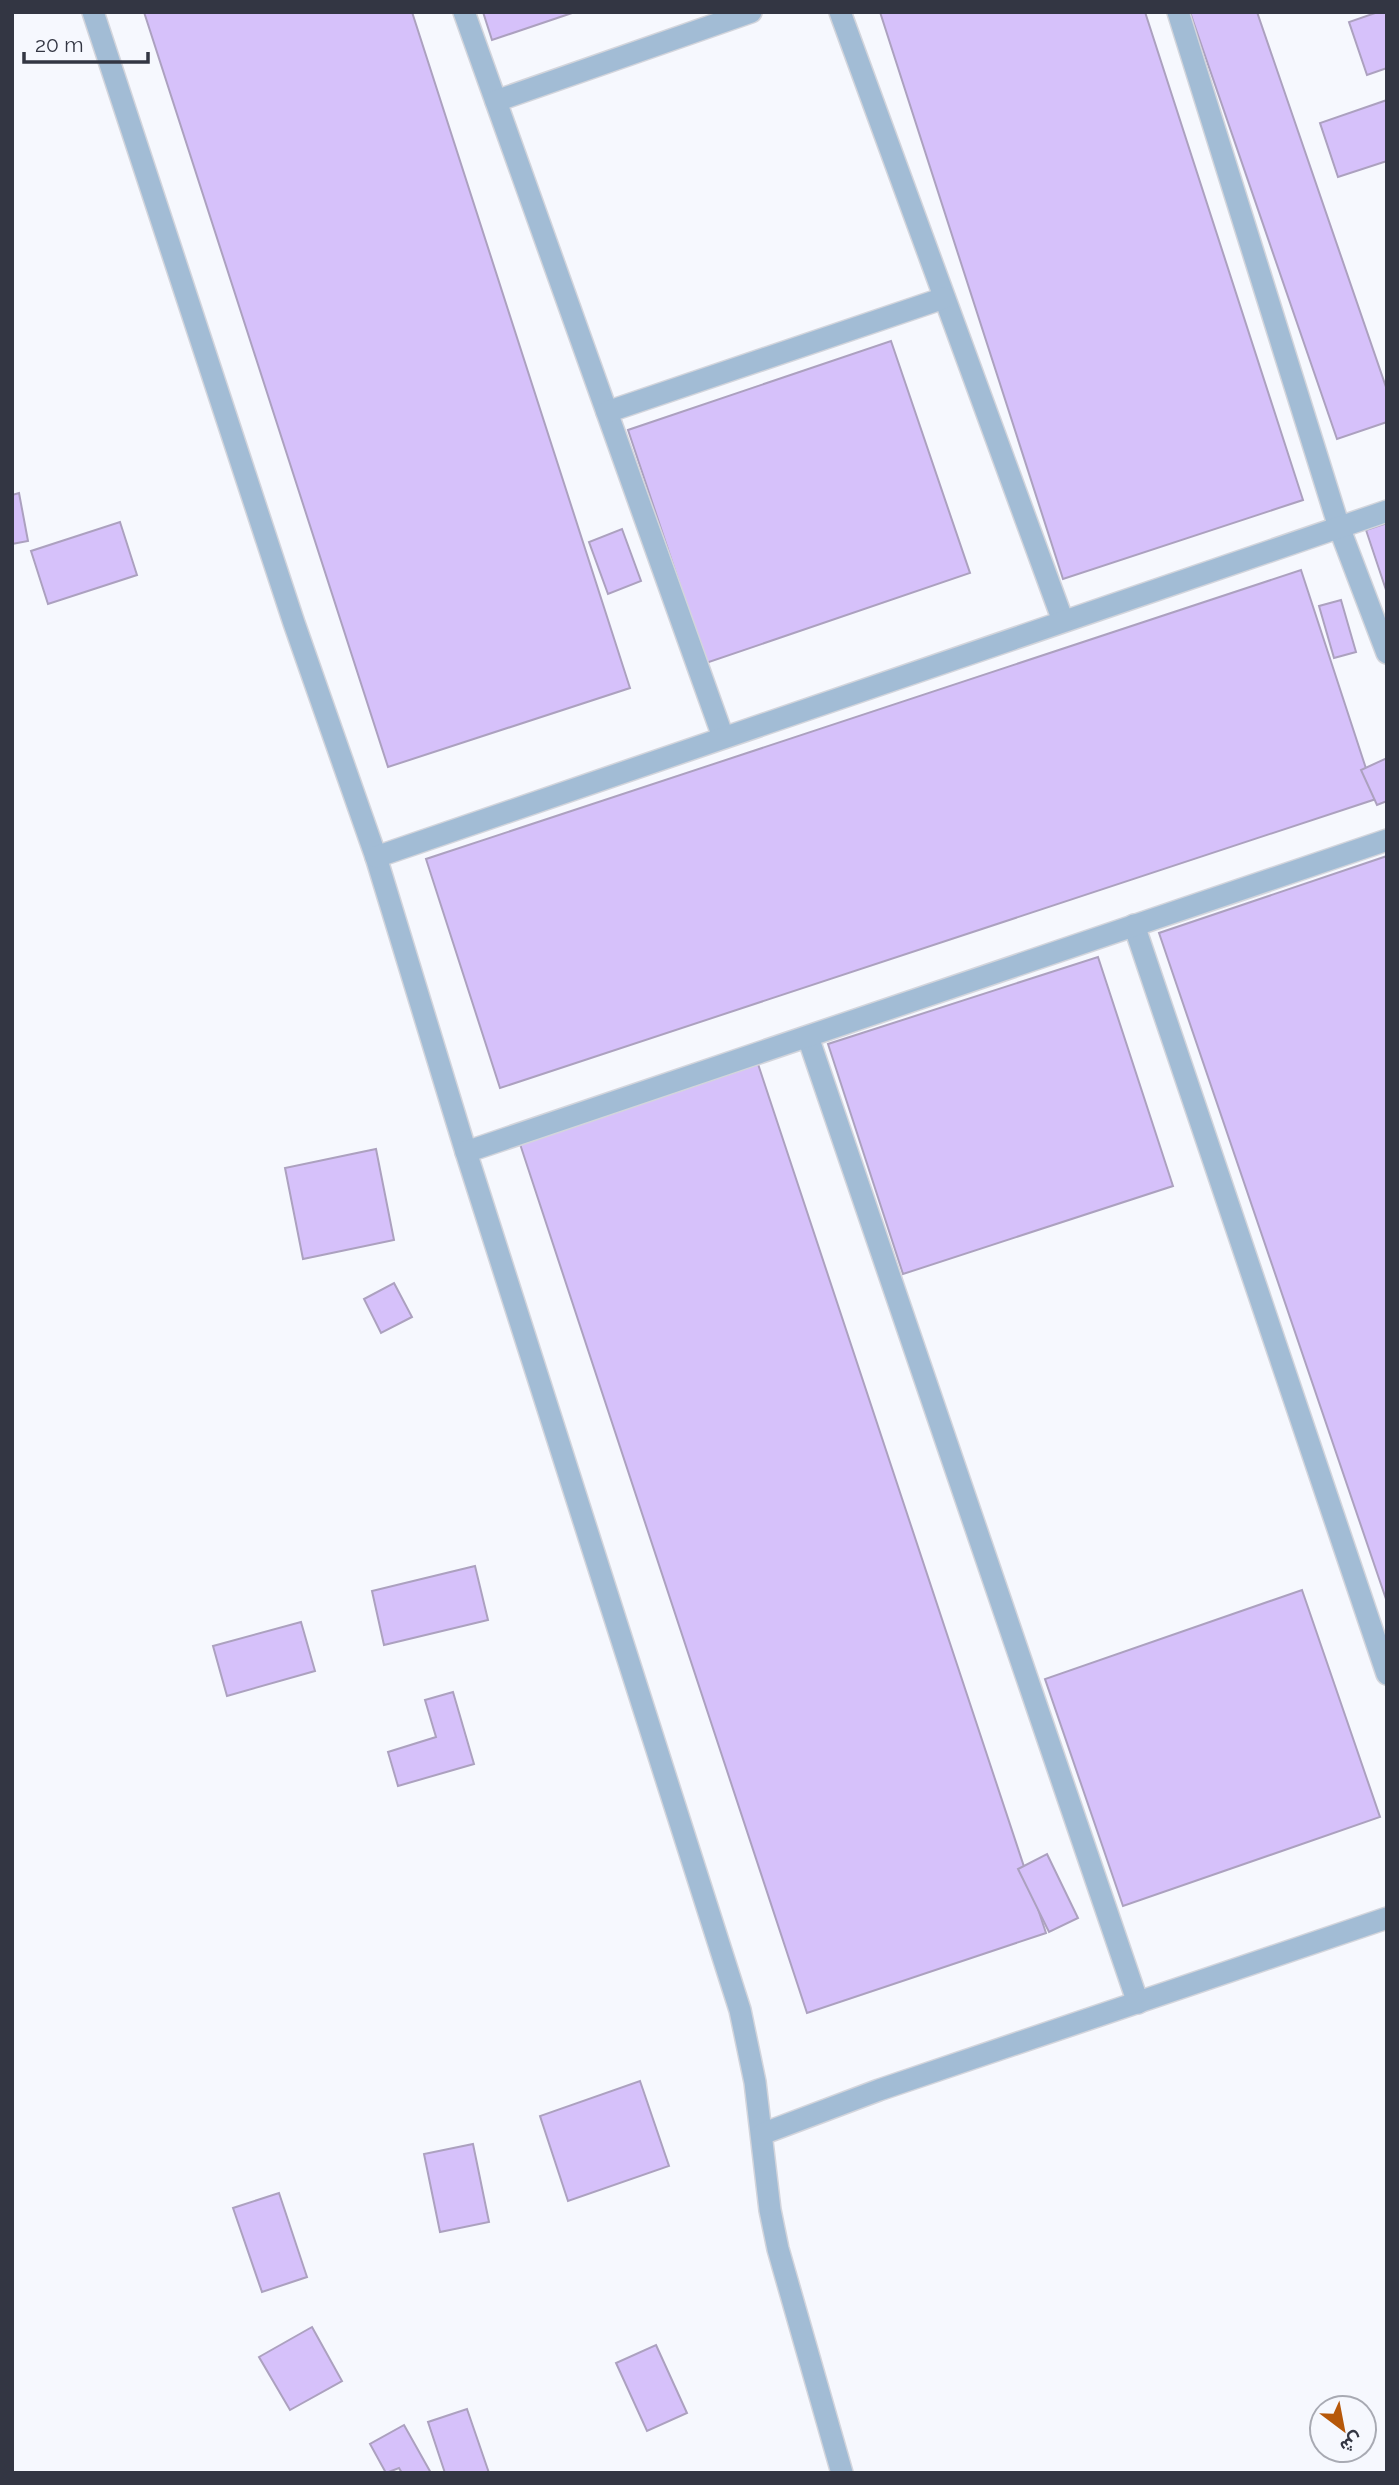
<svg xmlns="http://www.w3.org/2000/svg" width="1399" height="2485" viewBox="0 0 1399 2485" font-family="Raleway,Vazirmatn,sans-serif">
	<rect width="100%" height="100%" fill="#f6f8fe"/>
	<g fill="#d6c1fa" stroke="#aca1bf" stroke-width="2">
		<path d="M144,12h268l218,676 -242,79z"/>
		<path d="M483,12h92l-83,28z"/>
		<path d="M880,12h265l158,488 -240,79z"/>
		<path d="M1190,12h67l130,378v32l-50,17z"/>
		<path d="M1378,12h9v56l-20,7 -18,-53z"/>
		<path d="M1387,100v61l-49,16 -18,-54z"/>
		<path d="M891,341l79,232 -264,90 -78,-233z"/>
		<path d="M19,493l9,48 -16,3v-49z"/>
		<path d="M120,522l17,53 -89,29 -17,-53z"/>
		<path d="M1387,523v70l-21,-63z"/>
		<path d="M622,529l19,52 -33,13 -19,-52z"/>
		<path d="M1301,570l75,229 -876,289 -74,-229z"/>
		<path d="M1341,600l15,52 -22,6 -15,-52z"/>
		<path d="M1387,758v43l-10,4 -16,-35z"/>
		<path d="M1387,856v746l-228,-669z"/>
		<path d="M1098,957l75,229 -270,88 -75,-230z"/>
		<path d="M758,1064l288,869 -239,80 -287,-869z"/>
		<path d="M376,1149l18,91 -91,19 -18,-91z"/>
		<path d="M394,1283l18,34 -31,16 -17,-34z"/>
		<path d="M475,1566l13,54 -104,25 -12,-54z"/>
		<path d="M1302,1590l78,227 -257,89 -78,-227z"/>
		<path d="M301,1622l14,49 -88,25 -14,-50z"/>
		<path d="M453,1692l21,72 -76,22 -10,-34 48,-15 -11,-37z"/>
		<path d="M1047,1854l31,64 -29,14 -31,-63z"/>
		<path d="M640,2081l29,85 -101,35 -28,-85z"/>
		<path d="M473,2144l16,78 -49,10 -16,-78z"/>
		<path d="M279,2193l28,84 -45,15 -29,-84z"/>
		<path d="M312,2327l30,54 -52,29 -31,-53z"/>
		<path d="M656,2345l31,68 -40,18 -31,-68z"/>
		<path d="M467,2409l22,64h-44l-17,-51z"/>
		<path d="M404,2425l27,48h-29l-3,-5 -13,5 -16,-29z"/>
	</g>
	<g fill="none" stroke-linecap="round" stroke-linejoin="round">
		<defs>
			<g id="minor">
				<path d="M93,12l201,611 82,234 90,295 274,858 15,72 15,128 8,39 64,224"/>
				<path d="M464,12l259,725"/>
				<path d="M840,12l223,609"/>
				<path d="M1178,12l161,515 48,126"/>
				<path d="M496,101l255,-89"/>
				<path d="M607,412l337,-114"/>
				<path d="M376,857l1011,-346"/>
				<path d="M1134,925l253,749"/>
				<path d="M808,1037l330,966"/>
				<path d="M466,1152l921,-312"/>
				<path d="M762,2134l117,-44 508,-172"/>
			</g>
		</defs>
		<use href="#minor" stroke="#d3d5dc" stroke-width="24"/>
		<use href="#minor" stroke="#a2bcd5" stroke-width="21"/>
	</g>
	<rect width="1399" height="2485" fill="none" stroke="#333643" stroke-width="28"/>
	<g transform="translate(1343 2429) rotate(148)"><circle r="33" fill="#f6f8fe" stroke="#a8aab3" stroke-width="2"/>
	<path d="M0-5L12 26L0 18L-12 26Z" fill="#b6580a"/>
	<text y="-10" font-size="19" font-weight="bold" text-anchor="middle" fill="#333643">ش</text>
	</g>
	<path d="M24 52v10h124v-10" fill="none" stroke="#333643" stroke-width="3.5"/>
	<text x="35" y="52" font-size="21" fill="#333643" stroke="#f6f8fe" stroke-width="5" paint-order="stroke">20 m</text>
</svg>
